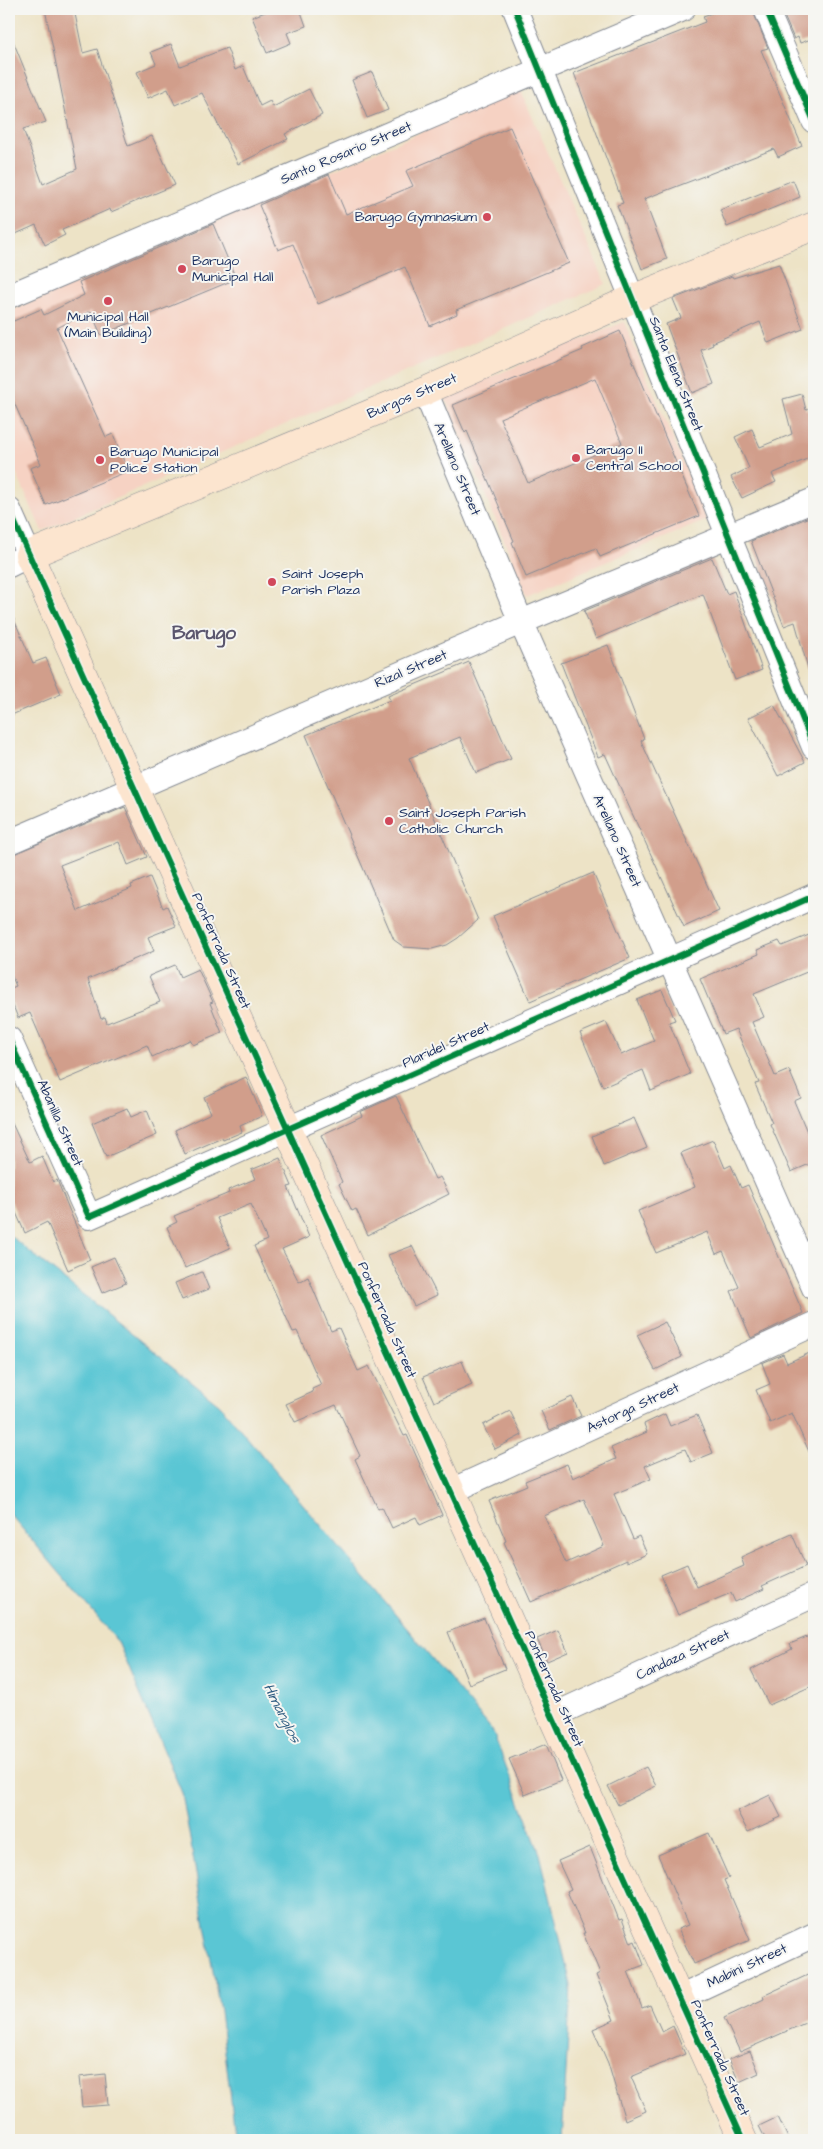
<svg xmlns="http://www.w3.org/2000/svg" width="823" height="2149" viewBox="0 0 823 2149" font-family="'Architects Daughter',sans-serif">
	<rect width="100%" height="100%" fill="#f6f6f2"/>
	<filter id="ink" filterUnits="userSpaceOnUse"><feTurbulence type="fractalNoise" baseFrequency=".02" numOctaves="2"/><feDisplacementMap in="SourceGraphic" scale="10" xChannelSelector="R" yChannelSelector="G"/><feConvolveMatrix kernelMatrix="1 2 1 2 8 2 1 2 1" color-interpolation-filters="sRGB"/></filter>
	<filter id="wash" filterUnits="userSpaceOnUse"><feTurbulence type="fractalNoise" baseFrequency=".0096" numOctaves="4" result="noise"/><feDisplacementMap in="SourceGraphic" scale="20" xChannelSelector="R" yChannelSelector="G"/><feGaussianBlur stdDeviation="1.12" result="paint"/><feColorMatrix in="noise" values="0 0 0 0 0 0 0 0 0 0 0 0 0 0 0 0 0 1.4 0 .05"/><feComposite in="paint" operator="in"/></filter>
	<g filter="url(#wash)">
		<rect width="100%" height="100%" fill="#ede3c6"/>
		<g fill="#f6d2c3">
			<path d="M520,89l86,195 -564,247 -33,-74v-145z"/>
			<path d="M624,322l83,198 -180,75 -83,-199z"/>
		</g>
		<path fill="#5ac6d4" stroke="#3a7a99" d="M9,1235l211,170 272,325 48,124 31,131 -9,155h-326l-16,-129 -38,-218 -64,-151 -109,-129z"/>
		<g id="blocks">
			<g fill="#d19e8b" fill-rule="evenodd">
				<path d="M45,9h29l9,44 14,-4 31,97 24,-10 23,49 -64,27 -1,-3 -48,21 3,5 -20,10 -9,-20 -27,12v-206l37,91 -23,7 20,55 34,-15z"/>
				<path d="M273,9h27l6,17 -19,7 4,10 -24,10 -15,-36z"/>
				<path d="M723,9h29l16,39 -7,2 41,96 -24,11 -4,-8 -130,50 23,60 -25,10 -25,-64 6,-2 -49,-130 131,-51 -2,-6z"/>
				<path d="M781,9h33v29l-14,5 -2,-6 -4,2z"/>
				<path d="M171,44l9,22 47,-18 8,22 8,-4 17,40 10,-5 3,6 36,-18 13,26 -37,19 3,5 -50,25 -36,-71 -27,12 -7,-16 -20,9 -11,-26 19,-8 -5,-12z"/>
				<path d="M372,72l16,38 -21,8 -15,-38z"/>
				<path d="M510,127l59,136 -113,47 1,4 -27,12 -25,-59 -87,37 -25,-60 -15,6 -19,-45 70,-31 17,40 67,-28 -7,-15z"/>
				<path d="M793,180l7,17 -73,30 -7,-17z"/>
				<path d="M213,224l23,55 -135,56 -10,-24 -34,17 49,109 7,-3 15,37 -82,34 -16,-37 11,-4 -32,-73v-68l32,-14 3,6 40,-20 -5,-13z"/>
				<path d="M779,264l24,65 -35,14 -8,-21 -48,21 1,2 -12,5 13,34 -22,9 -26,-69 15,-6 -8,-19 59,-23 1,2z"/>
				<path d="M620,331l79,185 -99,41 -4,-9 -70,29 -14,-35 2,-1 -47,-110 -2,2 -12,-28 130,-55 -1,-2zM595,378l27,65 -94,40 -28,-65z"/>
				<path d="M802,394l4,16 3,-2 5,11v37l-42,18 4,8 -34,16 -11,-21 18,-9 -14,-31 17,-8 8,18 32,-13 -9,-35z"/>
				<path d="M814,515v157h-5l-14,-50 -11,4 -33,-85z"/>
				<path d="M712,558l15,36 7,-3 28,79 -27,10 -32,-86 -107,45 -12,-28z"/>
				<path d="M9,608l24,55 13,-5 15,36 -52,22z"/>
				<path d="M608,645l36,94 -3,2 78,170 -35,16 -79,-173 -7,3 -37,-94z"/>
				<path d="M469,662l42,97 -35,14 -16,-36 -51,21 69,162 -20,18 -11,7 -15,4 -28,-2 -10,-7 -88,-205 84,-35 -2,-4z"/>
				<path d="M774,705l31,57 -27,14 -30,-58z"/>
				<path d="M125,807l22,50 -19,8 -9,-23 -59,23 18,46 54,-23 -1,-3 19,-8 13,31 4,-2 9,20 -28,11 6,14 -66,28 13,40 4,-2 2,6 53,-21 -11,-26 26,-11 5,12 18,-8 15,33 -3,1 12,30 -29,12 -3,-5 -38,17 -5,-12 -87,37 -30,-69 -12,5 -9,-22v-7l7,-3 -7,-16v-114z"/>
				<path d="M593,873l37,85 -100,43 -37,-85z"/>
				<path d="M814,933v36l-60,25 10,23 -12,5 23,54 14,-6 12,28 -7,3 14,33 6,-2v30l-23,10 -21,-48 2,-1 -17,-39 4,-1 -23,-54 -13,5 -23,-55 59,-25 -2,-4 22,-9 3,5z"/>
				<path d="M662,990l13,30 -6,2 21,52 -39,17 -8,-21 -40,17 -23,-54 26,-11 15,33 33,-14 -17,-41z"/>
				<path d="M246,1077l16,39 -22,10 2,6 -19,8 -1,-2 -37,16 -10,-24 36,-17 -7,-16z"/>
				<path d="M396,1096l39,83 5,-2 9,17 -81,41 -12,-26 -4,2 -13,-27 3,-2 -21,-47 41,-19 -2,-4z"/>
				<path d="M127,1108l4,9 16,-7 10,25 -51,22 -14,-34z"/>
				<path d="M9,1117l21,45 12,-6 11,26 4,-2 33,80 -22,10 -21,-48 -22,11 -16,-36z"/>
				<path d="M634,1118l13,30 -43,18 -12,-30z"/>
				<path d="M713,1140l12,28 6,-3 10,23 7,-3 55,128 -52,25 -20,-47 8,-4 -16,-36 -7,3 -9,-22 -51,21 -18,-42 57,-24 -14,-34z"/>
				<path d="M280,1158l12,28 -4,1 21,50 -27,12 17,33 9,-5 23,54 8,-3 19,43 11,-5 35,70 3,-1 35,80 -22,10 -4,-8 -24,11 -10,-21 -4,2 -23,-50 5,-3 -24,-51 -41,17 -9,-18 27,-12 -1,-3 9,-4 -24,-54 -4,1 -39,-86 13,-6 -16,-36 -34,14 13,30 -45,20 -18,-41 10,-5 -3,-6 55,-23 -1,-3 27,-11 -4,-9z"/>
				<path d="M412,1246l25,49 -23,11 -26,-51z"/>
				<path d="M114,1257l12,26 -24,10 -11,-26z"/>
				<path d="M202,1272l7,17 -27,11 -7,-17z"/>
				<path d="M665,1322l17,35 -27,13 -18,-35z"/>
				<path d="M814,1351v112l-22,-50 -22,10 -14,-33 14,-6 -8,-21 21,-9 4,9z"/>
				<path d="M462,1361l10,24 -38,17 -11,-25z"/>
				<path d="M572,1397l9,19 -31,14 -9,-19z"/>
				<path d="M510,1411l12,24 -27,14 -12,-24z"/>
				<path d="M665,1414l5,12 27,-11 16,38 -22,9 -6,-13 -40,17 6,13 -37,15 19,45 6,-3 8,18 -21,9v-3l-95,42 -27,-60 2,-1 -17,-40 38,-16 -2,-4 42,-17 6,14 43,-19 -5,-11 36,-16 -3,-8zM584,1499l20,47 -38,17 -22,-47z"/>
				<path d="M792,1534l14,32 -44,20 2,3 -29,13 -4,-9 -53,22 -17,-40 26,-11 10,23 47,-21 -3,-9z"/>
				<path d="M484,1618l21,51 -36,15 -21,-52z"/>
				<path d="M558,1630l10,22 -21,9 -10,-22z"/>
				<path d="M814,1634v51l-45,20 -18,-35 41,-21 -2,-5z"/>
				<path d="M546,1744l15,36 -36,15 -16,-36z"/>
				<path d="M646,1767l10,19 -38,19 -10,-19z"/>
				<path d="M770,1795l11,22 -33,15 -11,-21z"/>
				<path d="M709,1833l20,45 -5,2 26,60 -56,24 -16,-35 10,-4 -30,-70z"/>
				<path d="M590,1847l29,73 3,-1 9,24 4,-2 9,24 -16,6 14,37 8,-3 12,27 11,-6 12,28 -54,23 15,34 -21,9 -17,-57 -15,-34 21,-9 -18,-45 4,-2 -17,-40h2l-18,-42 4,-2 -13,-28z"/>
				<path d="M814,1972v47l-74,33 -16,-34 40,-19 -1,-3z"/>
				<path d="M750,2051l9,22 -20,9 -10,-23z"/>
				<path d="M105,2074l3,31 -26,2 -3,-30z"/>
				<path d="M778,2117l11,23h-23l-7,-14z"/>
			</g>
		</g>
	</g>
	<g filter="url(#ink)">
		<use href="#blocks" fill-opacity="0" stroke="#848992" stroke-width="1"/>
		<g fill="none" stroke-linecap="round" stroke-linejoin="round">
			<defs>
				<g id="street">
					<path d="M515,9l299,738"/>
					<path d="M766,9l48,112"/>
					<path d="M9,296l674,-287"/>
					<path d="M425,391l96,231 293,666"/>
					<path d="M9,510l20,45 -20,10"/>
					<path d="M9,842l512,-220 293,-122"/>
					<path d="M9,1039l80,178 725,-321"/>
					<path d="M451,1491l363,-167"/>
					<path d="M552,1716l262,-121"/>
					<path d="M679,1998l135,-63"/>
				</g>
				<path id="secondary" d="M743,2140l-714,-1585 396,-164 207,-92 182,-73"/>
			</defs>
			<use href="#street" stroke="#848992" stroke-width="26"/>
			<use href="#secondary" stroke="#848992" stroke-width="29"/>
			<use href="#street" stroke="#fff" stroke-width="24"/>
			<use href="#secondary" stroke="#fce5cf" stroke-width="28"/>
			<defs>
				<g id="cycleway">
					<path d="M515,9l299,738"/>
					<path d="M766,9l48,112"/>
					<path d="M9,510l734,1630"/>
					<path d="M9,1039l80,178 725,-321"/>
				</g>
			</defs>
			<use href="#cycleway" stroke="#f6f6f2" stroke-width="9"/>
			<use href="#cycleway" stroke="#00873e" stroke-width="6"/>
		</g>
	</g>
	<g fill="#d1495b" stroke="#f6f6f2" stroke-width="2">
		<circle cx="487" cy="217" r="5"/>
		<circle cx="182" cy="269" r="5"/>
		<circle cx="108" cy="301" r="5"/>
		<circle cx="576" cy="458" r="5"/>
		<circle cx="100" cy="460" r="5"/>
		<circle cx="272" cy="582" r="5"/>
		<circle cx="389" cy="821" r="5"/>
	</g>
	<g text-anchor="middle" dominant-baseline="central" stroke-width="4" stroke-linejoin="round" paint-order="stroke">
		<g font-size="14" fill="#1b2f5e" stroke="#f6f6f2">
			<text transform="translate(346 153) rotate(-23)">Santo Rosario Street</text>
			<text transform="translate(676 374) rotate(68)">Santa Elena Street</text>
			<text transform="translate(412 396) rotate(-23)">Burgos Street</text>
			<text transform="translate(457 469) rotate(67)">Arellano Street</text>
			<text transform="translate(411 669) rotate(-23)">Rizal Street</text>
			<text transform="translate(617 841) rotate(66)">Arellano Street</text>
			<text transform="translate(221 951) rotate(66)">Ponferrada Street</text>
			<text transform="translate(446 1045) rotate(-24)">Plaridel Street</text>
			<text transform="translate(60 1123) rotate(66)">Abanilla Street</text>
			<text transform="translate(387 1320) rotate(66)">Ponferrada Street</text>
			<text transform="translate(633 1408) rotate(-25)">Astorga Street</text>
			<text transform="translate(683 1655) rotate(-25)">Candaza Street</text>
			<text transform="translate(554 1689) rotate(66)">Ponferrada Street</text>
			<text transform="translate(747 1966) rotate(-25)">Mabini Street</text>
			<text transform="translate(720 2058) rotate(66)">Ponferrada Street</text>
		</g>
		<g font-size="14" fill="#1b2f5e" stroke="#f6f6f2" text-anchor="start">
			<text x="477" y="217" text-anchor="end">Barugo Gymnasium</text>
			<text x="192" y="261">Barugo<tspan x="192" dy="16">Municipal Hall</tspan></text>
			<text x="108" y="317" text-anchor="middle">Municipal Hall<tspan x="108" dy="16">(Main Building)</tspan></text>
			<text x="586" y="450">Barugo II<tspan x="586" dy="16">Central School</tspan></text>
			<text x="110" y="452">Barugo Municipal<tspan x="110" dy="16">Police Station</tspan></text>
			<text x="282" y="574">Saint Joseph<tspan x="282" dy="16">Parish Plaza</tspan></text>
			<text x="399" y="813">Saint Joseph Parish<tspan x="399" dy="16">Catholic Church</tspan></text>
		</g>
		<g font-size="15" font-style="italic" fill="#2e5c81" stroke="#f6f6f2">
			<text transform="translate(282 1713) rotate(63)">Himanglos</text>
		</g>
		<g font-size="19" font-weight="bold" fill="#5b566e" stroke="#f6f6f2">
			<text x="204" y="633">Barugo</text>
		</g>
	</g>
	<rect width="823" height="2149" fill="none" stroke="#f6f6f2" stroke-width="30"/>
</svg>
